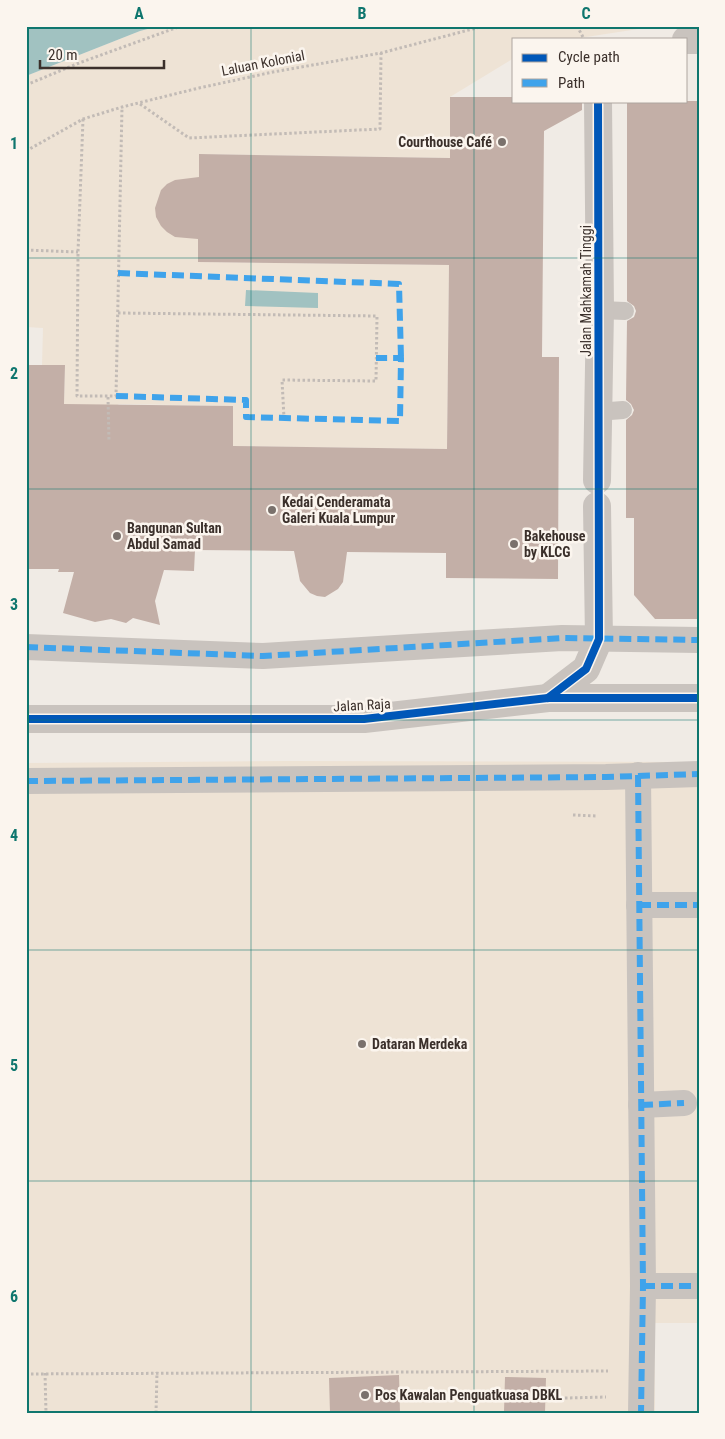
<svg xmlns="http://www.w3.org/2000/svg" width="725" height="1439" viewBox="0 0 725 1439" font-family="'Roboto Condensed',sans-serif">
	<rect width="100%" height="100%" fill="#f0ebe5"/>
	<g fill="#eee3d5">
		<path d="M159,26h514l-28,2 -72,11h-59v19l-64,39v61l-251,-4v108l250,3 -2,184 -214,-3v-40l-114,-2 -56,40 2,-79h-23l1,-37 -17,-1v-251l114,-45z"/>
		<path d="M287,761l412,1v561h-45l1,90h-629v-650z"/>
	</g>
	<g fill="#a1c2c1">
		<path d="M26,26h133l-19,5 -114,45z"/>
		<path d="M246,290l72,3v15l-73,-2z"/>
	</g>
	<g fill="#c3afa7">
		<path d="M450,97h64v4h68v9l-38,21 -2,226h17l-1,222 -112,-1v-25l-99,-1 -4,30 -5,7 -13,8 -8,-1 -7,-3 -10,-12 -6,-30 -99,-1 -1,21 -30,-1 -9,31 5,24 -27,-7 -7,5 -15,-4 -16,3 -32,-9 11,-41h-16l1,-3h-32l-1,-204h39l-1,39 169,2v40l214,3 2,-184 -251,-3v-23l-23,-2 -8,-5 -6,-6 -5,-9 -1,-9 6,-18 6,-6 8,-4 24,-3v-23l251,4z"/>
		<path d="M627,101h72v518h-44l-21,-24v-77h-8v-98l6,-5 2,-5 -3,-6 -5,-4 1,-79 7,-4 2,-6 -2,-5 -7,-5z"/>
		<path d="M399,1375l1,38h-70l-1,-35z"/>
		<path d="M505,1377l41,1 -1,35 -41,-1z"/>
	</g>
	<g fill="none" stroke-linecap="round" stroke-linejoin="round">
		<g stroke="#c2bbb6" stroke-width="3" stroke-dasharray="2.5 2.5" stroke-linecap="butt">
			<path d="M577,26l7,13"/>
			<path d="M26,85l53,-22 102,-37"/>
			<path d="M140,104l49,34 191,-9 1,-76"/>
			<path d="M83,119l-5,133 -1,144h39l6,-289"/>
			<path d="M26,151l57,-32 39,-12 77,-19 74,-16 108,-19 103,-27"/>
			<path d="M26,250l52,2"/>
			<path d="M118,313l259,3 -1,65 -94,-1 2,38"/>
			<path d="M108,397l1,45"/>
			<path d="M573,815l24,1"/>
			<path d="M45,1373l1,40"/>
			<path d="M26,1374l582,-3"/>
			<path d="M565,1398l41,-1"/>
			<path d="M156,1413l1,-41"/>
		</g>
		<g stroke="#c9c3be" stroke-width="18">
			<path d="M600,310l25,1"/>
			<path d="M597,412l26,-2"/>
		</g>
		<g stroke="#c9c3be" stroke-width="26">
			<path d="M26,647l237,9 299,-18 137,2"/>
			<path d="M638,775l5,511 -2,127"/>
			<path d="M26,781l580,-4 93,-3"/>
			<path d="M639,905h60"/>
			<path d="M641,1105l43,-2"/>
			<path d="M643,1286h56"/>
		</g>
		<g stroke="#c9c3be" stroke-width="28">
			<path d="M686,40h13"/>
			<path d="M597,480l3,-170 -2,-209"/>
			<path d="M548,698l38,-29 13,-30 -2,-133"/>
			<path d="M26,719h338l184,-21h151"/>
		</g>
		<g stroke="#3fa3eb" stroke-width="6" stroke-dasharray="12 6" stroke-linecap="butt">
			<path d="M118,273l281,11 2,74"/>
			<path d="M116,396l130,4v17l154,4 1,-63h-25"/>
			<path d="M26,647l237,9 299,-18 137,2"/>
			<path d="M638,775l5,511 -2,127"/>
			<path d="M26,781l580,-4 93,-3"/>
			<path d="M639,905h60"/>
			<path d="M641,1105l43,-2"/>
			<path d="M643,1286h56"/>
		</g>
		<defs>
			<g id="cycleway">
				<path d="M548,698l38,-29 13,-30c-2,-180 0,-359 -1,-538"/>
				<path d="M26,719h338l184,-21h151"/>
			</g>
		</defs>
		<use href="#cycleway" stroke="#fbf5ee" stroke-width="11"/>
		<use href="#cycleway" stroke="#0057b8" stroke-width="8"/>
	</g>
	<path fill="none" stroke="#0f766e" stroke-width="1" stroke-opacity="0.55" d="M251,26v1387M474,26v1387M26,258h673M26,489h673M26,720h673M26,950h673M26,1181h673"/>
	<g fill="#7a716c" stroke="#fbf5ee" stroke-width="2">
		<circle cx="502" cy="142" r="5"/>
		<circle cx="272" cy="510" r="5"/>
		<circle cx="117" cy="536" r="5"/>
		<circle cx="514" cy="544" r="5"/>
		<circle cx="362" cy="1044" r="5"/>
		<circle cx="365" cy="1395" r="5"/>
	</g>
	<g text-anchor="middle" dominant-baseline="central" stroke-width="5" stroke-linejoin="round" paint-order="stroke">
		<g font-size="14" fill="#3b302b" stroke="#fbf5ee">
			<text transform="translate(263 63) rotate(-11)">Laluan Kolonial</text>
			<text transform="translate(586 291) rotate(-90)">Jalan Mahkamah Tinggi</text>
			<text transform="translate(362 705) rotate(-3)">Jalan Raja</text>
		</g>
		<g font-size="14" font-weight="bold" fill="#3b302b" stroke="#fbf5ee" text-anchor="start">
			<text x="492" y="142" text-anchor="end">Courthouse Café</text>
			<text x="282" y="502">Kedai Cenderamata<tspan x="282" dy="16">Galeri Kuala Lumpur</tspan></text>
			<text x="127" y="528">Bangunan Sultan<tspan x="127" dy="16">Abdul Samad</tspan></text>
			<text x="524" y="536">Bakehouse<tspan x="524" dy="16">by KLCG</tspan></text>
			<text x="372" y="1044">Dataran Merdeka</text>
			<text x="375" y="1395">Pos Kawalan Penguatkuasa DBKL</text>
		</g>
	</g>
	<rect width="725" height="1439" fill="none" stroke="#fbf5ee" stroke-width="55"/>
	<rect x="512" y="38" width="175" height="65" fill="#fbf5ee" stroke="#aea6a0"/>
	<rect x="522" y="54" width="25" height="8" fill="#0057b8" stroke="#aea6a0"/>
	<text x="558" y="62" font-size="15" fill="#3b302b">Cycle path</text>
	<rect x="522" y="79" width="25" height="8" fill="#3fa3eb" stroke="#aea6a0"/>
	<text x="558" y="88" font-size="15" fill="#3b302b">Path</text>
	<path d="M40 60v8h124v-8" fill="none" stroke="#3b302b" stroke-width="2.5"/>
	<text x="48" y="60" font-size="15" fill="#3b302b" stroke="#fbf5ee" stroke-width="4" paint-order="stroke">20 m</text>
	<rect x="28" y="28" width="670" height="1384" fill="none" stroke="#0f766e" stroke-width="2"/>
	<g font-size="16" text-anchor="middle" font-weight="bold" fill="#0f766e">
		<text x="139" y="19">A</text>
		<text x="362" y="19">B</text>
		<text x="586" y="19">C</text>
		<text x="14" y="149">1</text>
		<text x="14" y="379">2</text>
		<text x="14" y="610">3</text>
		<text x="14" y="841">4</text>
		<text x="14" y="1071">5</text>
		<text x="14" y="1302">6</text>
	</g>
</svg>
